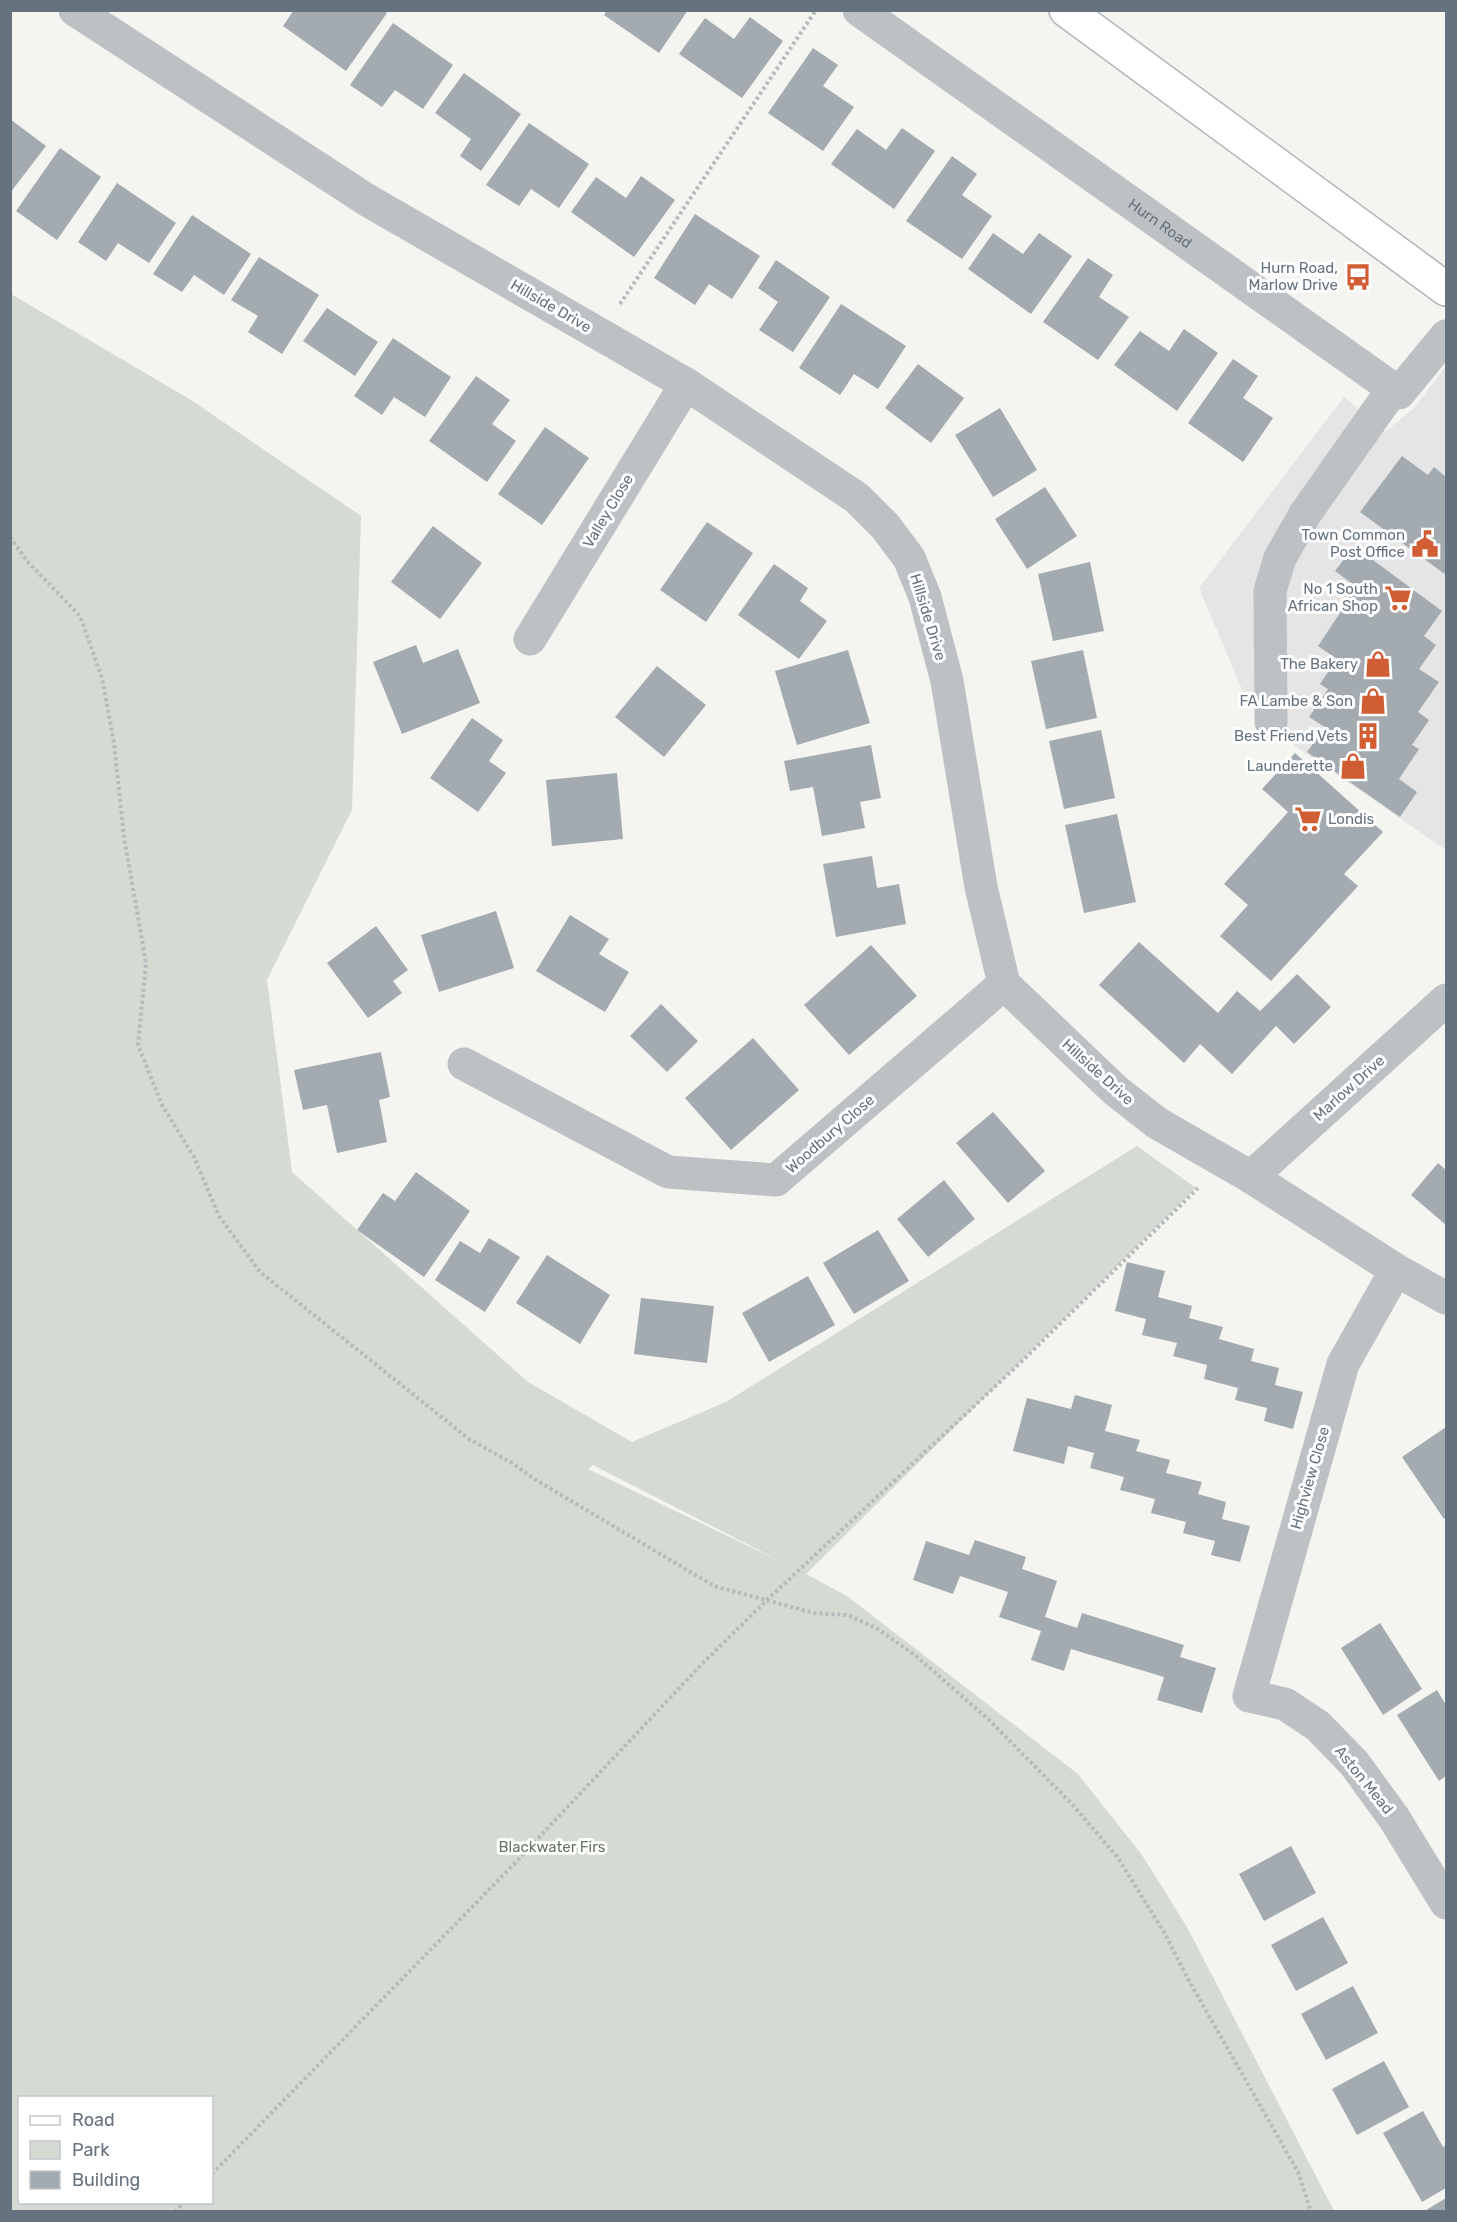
<svg xmlns="http://www.w3.org/2000/svg" width="1457" height="2222" viewBox="0 0 1457 2222" font-family="Rubik,sans-serif">
	<rect width="100%" height="100%" fill="#f4f4f0"/>
	<path fill="#e4e5e4" d="M1446,366v484l-151,-104 -51,-52 -45,-106 145,-191 41,35 30,-25z"/>
	<path fill="#d5dad2" fill-rule="evenodd" d="M11,294l180,106 170,116 -9,294 -85,170 25,192 236,210 104,60 94,-40 411,-256 59,42 -390,386 41,22 231,178 64,81 45,72 147,284 -1323,1zM593,1465l191,98 -196,-94zM20,2098h192v104h-192z"/>
	<g fill="#a4abb0">
		<path d="M294,10h89l4,3 -41,58 -63,-45z"/>
		<path d="M607,10h81l-29,43 -55,-38z"/>
		<path d="M750,17l33,24 -41,57 -63,-44 26,-36 29,21z"/>
		<path d="M393,23l60,42 -30,44 -28,-19 -13,17 -32,-22z"/>
		<path d="M813,48l25,17 -15,21 31,21 -31,44 -55,-38z"/>
		<path d="M464,73l57,41 -40,57 -21,-15 11,-17 -36,-26z"/>
		<path d="M10,119l36,27 -36,47z"/>
		<path d="M529,123l60,41 -30,44 -28,-19 -12,17 -33,-21z"/>
		<path d="M902,128l33,23 -41,58 -63,-45 26,-35 29,21z"/>
		<path d="M60,148l41,29 -44,63 -41,-29z"/>
		<path d="M952,156l25,18 -15,21 30,21 -30,43 -56,-38z"/>
		<path d="M641,176l34,24 -41,57 -63,-45 25,-35 30,21z"/>
		<path d="M117,183l59,40 -27,40 -31,-20 -12,18 -28,-19z"/>
		<path d="M695,214l65,42 -28,43 -23,-15 -14,21 -41,-27z"/>
		<path d="M192,215l59,39 -27,41 -30,-20 -12,17 -29,-18z"/>
		<path d="M993,233l30,21 16,-21 33,23 -41,58 -63,-45z"/>
		<path d="M259,257l60,38 -37,59 -34,-22 10,-16 -27,-16z"/>
		<path d="M1088,258l25,17 -14,22 30,20 -31,43 -55,-38z"/>
		<path d="M776,260l54,37 -37,55 -34,-22 19,-28 -20,-14z"/>
		<path d="M841,304l65,42 -28,43 -24,-15 -14,21 -41,-27z"/>
		<path d="M327,308l51,34 -23,34 -52,-35z"/>
		<path d="M1184,329l34,24 -41,58 -63,-46 26,-34 29,20z"/>
		<path d="M393,338l58,39 -26,40 -31,-20 -12,18 -28,-19z"/>
		<path d="M1233,359l25,17 -15,22 30,20 -30,44 -55,-39z"/>
		<path d="M918,364l46,34 -33,45 -46,-35z"/>
		<path d="M476,376l34,24 -18,24 24,17 -29,41 -58,-41z"/>
		<path d="M1000,408l37,62 -44,27 -38,-62z"/>
		<path d="M545,427l44,31 -47,67 -44,-31z"/>
		<path d="M1402,456l26,19 6,-8 12,10v98l-86,-63z"/>
		<path d="M1045,487l32,49 -50,33 -32,-50z"/>
		<path d="M707,522l46,31 -47,69 -46,-32z"/>
		<path d="M433,526l49,37 -42,56 -49,-37z"/>
		<path d="M1354,546l88,65 -18,25 12,9 -17,24 20,13 -21,30 11,8 -17,25 7,4 -20,30 18,13 -17,25 -93,-65 18,-25 -16,-10 19,-28 -8,-5 17,-25 -19,-13 22,-33 -4,-3 18,-25 -19,-14z"/>
		<path d="M1090,562l14,69 -51,10 -15,-67z"/>
		<path d="M774,564l34,24 -8,13 27,20 -28,38 -61,-44z"/>
		<path d="M416,645l7,18 35,-14 22,54 -78,31 -29,-72z"/>
		<path d="M848,650l22,73 -73,22 -22,-74z"/>
		<path d="M1083,650l14,68 -51,11 -15,-68z"/>
		<path d="M657,666l49,39 -42,52 -49,-40z"/>
		<path d="M472,718l31,22 -14,21 17,12 -28,39 -48,-34z"/>
		<path d="M1101,730l14,68 -51,11 -15,-68z"/>
		<path d="M871,745l10,53 -21,4 5,26 -43,8 -9,-49 -23,4 -6,-30z"/>
		<path d="M1295,753l88,79 -39,42 14,12 -87,95 -51,-45 28,-31 -24,-21 64,-72 -26,-23z"/>
		<path d="M617,773l6,66 -71,7 -6,-66z"/>
		<path d="M1117,814l19,88 -52,11 -19,-88z"/>
		<path d="M872,856l5,32 22,-4 7,40 -70,13 -13,-73z"/>
		<path d="M496,911l18,57 -75,24 -18,-57z"/>
		<path d="M570,915l39,24 -10,15 30,18 -24,40 -69,-41z"/>
		<path d="M376,926l32,44 -15,11 9,12 -34,25 -41,-55z"/>
		<path d="M1139,942l79,71 19,-22 23,20 37,-37 34,33 -37,37 -18,-18 -44,48 -32,-30 -16,19 -85,-78z"/>
		<path d="M871,945l46,51 -68,59 -45,-50z"/>
		<path d="M661,1004l37,37 -31,31 -37,-36z"/>
		<path d="M753,1038l46,52 -68,60 -46,-52z"/>
		<path d="M381,1052l9,45 -11,3 8,42 -50,11 -10,-48 -24,5 -9,-40z"/>
		<path d="M993,1112l52,59 -37,32 -52,-60z"/>
		<path d="M1438,1163l8,7v55l-35,-30z"/>
		<path d="M416,1172l54,39 -46,66 -67,-47 26,-37 12,8z"/>
		<path d="M944,1180l31,39 -47,38 -31,-38z"/>
		<path d="M878,1230l31,51 -55,33 -31,-51z"/>
		<path d="M489,1238l31,19 -35,55 -50,-32 25,-39 20,12z"/>
		<path d="M547,1255l63,40 -30,49 -64,-41z"/>
		<path d="M1127,1262l38,9 -7,26 34,9 -3,12 34,9 -4,12 35,10 -3,12 28,7 -4,17 28,7 -10,37 -29,-8 3,-13 -32,-8 3,-12 -34,-9 3,-14 -34,-9 4,-13 -35,-8 4,-16 -31,-8z"/>
		<path d="M808,1276l27,49 -66,37 -27,-49z"/>
		<path d="M641,1298l73,8 -7,57 -73,-9z"/>
		<path d="M1075,1395l37,10 -7,26 35,9 -4,11 34,9 -4,13 36,9 -4,12 28,8 -4,17 28,7 -10,36 -29,-7 4,-14 -32,-8 3,-11 -35,-9 4,-14 -35,-9 4,-13 -34,-9 4,-15 -26,-7 -4,18 -51,-13 14,-53 44,11z"/>
		<path d="M1446,1427v90l-2,2 -42,-62z"/>
		<path d="M975,1540l51,17 -4,12 35,12 -12,36 32,11 5,-15 102,32 -4,12 36,11 -14,45 -45,-13 7,-23 -93,-28 -7,22 -33,-11 10,-29 -42,-14 9,-25 -48,-16 -7,18 -40,-14 13,-39 43,14z"/>
		<path d="M1380,1623l42,66 -39,26 -42,-67z"/>
		<path d="M1437,1690l9,15v71l-7,5 -42,-66z"/>
		<path d="M1291,1846l25,47 -52,28 -25,-47z"/>
		<path d="M1323,1917l25,46 -52,28 -25,-46z"/>
		<path d="M1353,1986l25,47 -52,27 -25,-46z"/>
		<path d="M1384,2061l25,46 -52,28 -25,-46z"/>
		<path d="M1423,2111l20,36 3,-2v43l-24,14 -39,-69z"/>
		<path d="M1446,2198v14h-23z"/>
	</g>
	<g fill="none" stroke-linecap="round" stroke-linejoin="round">
		<defs>
			<path id="major" d="M1066,10l380,279"/>
		</defs>
		<use href="#major" stroke="#b1b5b8" stroke-width="36"/>
		<g stroke="#b7babc" stroke-width="4" stroke-dasharray="3 3" stroke-linecap="butt">
			<path d="M620,304l196,-294"/>
			<path d="M10,537l17,24 53,55 22,62 12,65 10,94 22,126 -8,82 24,60 32,52 25,59 41,56 209,167 43,24 24,17 178,106 100,27 34,2 30,14 38,27 72,63 84,85 46,54 46,74 24,47 110,193 13,40"/>
			<path d="M212,2174l303,-311 185,-197 67,-66 251,-235 180,-177"/>
			<path d="M175,2212l9,-10"/>
		</g>
		<g stroke="#bdc1c4" stroke-width="33">
			<path d="M75,10l292,190 319,184 171,114 28,28 24,32 16,39 22,84 34,206 23,97 111,106 42,33 94,54 145,93 50,28"/>
			<path id="s1" d="M859,10l540,383 47,-57"/>
			<path d="M530,639l156,-255"/>
			<path d="M1271,722l-1,-131 10,-33 25,-44 88,-125"/>
			<path d="M464,1064l204,108 108,8 228,-196"/>
			<path d="M1251,1177l195,-177"/>
			<path d="M1396,1270l-53,94 -94,332 36,8 33,22 36,37 40,55 52,85"/>
		</g>
		<use href="#major" stroke="#fff" stroke-width="33"/>
	</g>
	<defs>
		<symbol id="bus-bare" viewBox="-9 -9 18 18"><path d="M-5-6H5V4H4V6H2V4H-2V6H-4V4H-5ZM-3.5-4V0h7V-4ZM-3.5 1.2v1.5H-2V1.2ZM2 1.2v1.5H3.5V1.2Z" fill="#d15d34" stroke="#fff" stroke-width="2.5" paint-order="stroke"/></symbol>
		<symbol id="civic-bare" viewBox="-9 -9 18 18"><path d="M-.6-6.5H3V-4.5H.6V-3L4-1V1h2V6H-6V1h2V-1L-.6-3ZM-1.2 2.5V6h2.4V2.5Z" fill="#d15d34" stroke="#fff" stroke-width="2.5" paint-order="stroke"/></symbol>
		<symbol id="supermarket-bare" viewBox="-9 -9 18 18"><path d="M-6-5.5h2.5l.6 2H6L4.5 2H-2.5L-4.4-4H-6ZM-1.5 3.2a1.3 1.3 0 1 0 .1 0ZM3 3.2a1.3 1.3 0 1 0 .1 0Z" fill="#d15d34" stroke="#fff" stroke-width="2.5" paint-order="stroke"/></symbol>
		<symbol id="shop-bare" viewBox="-9 -9 18 18"><path d="M-5-2.5h2.3a2.7 3.5 0 0 1 5.4 0H5L5.5 6h-11ZM-1.5-2.5h3a1.5 2.3 0 0 0-3 0Z" fill="#d15d34" stroke="#fff" stroke-width="2.5" paint-order="stroke"/></symbol>
		<symbol id="building-bare" viewBox="-9 -9 18 18"><path d="M-4-6H4V6H1V3H-1V6H-4ZM-2.5-4.3h1.7v1.8h-1.7ZM.8-4.3h1.7v1.8H.8ZM-2.5-1h1.7V.8h-1.7ZM.8-1h1.7V.8H.8Z" fill="#d15d34" stroke="#fff" stroke-width="2.5" paint-order="stroke"/></symbol>
	</defs>
	<g fill-rule="evenodd">
		<use href="#bus-bare" x="1339" y="258" width="38" height="38"/>
		<use href="#civic-bare" x="1406" y="525" width="38" height="38"/>
		<use href="#supermarket-bare" x="1379" y="579" width="38" height="38"/>
		<use href="#shop-bare" x="1359" y="645" width="38" height="38"/>
		<use href="#shop-bare" x="1354" y="682" width="38" height="38"/>
		<use href="#building-bare" x="1349" y="717" width="38" height="38"/>
		<use href="#shop-bare" x="1334" y="747" width="38" height="38"/>
		<use href="#supermarket-bare" x="1289" y="800" width="38" height="38"/>
	</g>
	<g text-anchor="middle" dominant-baseline="central" stroke-width="6" stroke-linejoin="round" paint-order="stroke">
		<g font-size="15" fill="#66737e" stroke="#fff">
			<text stroke="none"><textPath href="#s1" startOffset="369">Hurn Road</textPath></text>
			<text transform="translate(551 306) rotate(30)">Hillside Drive</text>
			<text transform="translate(608 511) rotate(-59)">Valley Close</text>
			<text transform="translate(928 617) rotate(73)">Hillside Drive</text>
			<text transform="translate(1098 1072) rotate(42)">Hillside Drive</text>
			<text transform="translate(1349 1088) rotate(-42)">Marlow Drive</text>
			<text transform="translate(830 1134) rotate(-41)">Woodbury Close</text>
			<text transform="translate(1310 1478) rotate(-74)">Highview Close</text>
			<text transform="translate(1364 1780) rotate(51)">Aston Mead</text>
		</g>
		<g font-size="15" fill="#66737e" stroke="#fff" text-anchor="end">
			<text x="1338" y="268">Hurn Road,<tspan x="1338" dy="17">Marlow Drive</tspan></text>
			<text x="1405" y="535">Town Common<tspan x="1405" dy="17">Post Office</tspan></text>
			<text x="1378" y="589">No 1 South<tspan x="1378" dy="17">African Shop</tspan></text>
			<text x="1358" y="664">The Bakery</text>
			<text x="1353" y="701">FA Lambe &amp; Son</text>
			<text x="1348" y="736">Best Friend Vets</text>
			<text x="1333" y="766">Launderette</text>
			<text x="1328" y="819" text-anchor="start">Londis</text>
		</g>
		<g font-size="15" fill="#677664" stroke="#fff">
			<text x="552" y="1847">Blackwater Firs</text>
		</g>
	</g>
	<rect width="1457" height="2222" fill="none" stroke="#66737e" stroke-width="24"/>
	<rect x="18" y="2096" width="195" height="108" fill="#ffffff" stroke="#c2c7cb" stroke-width="1.5"/>
	<rect x="30" y="2116" width="30" height="9" fill="#ffffff" stroke="#c2c7cb" stroke-width="1.5"/>
	<text x="72" y="2126" font-size="18" fill="#66737e">Road</text>
	<rect x="30" y="2141" width="30" height="18" fill="#d5dad2" stroke="#c2c7cb" stroke-width="1.5"/>
	<text x="72" y="2156" font-size="18" fill="#66737e">Park</text>
	<rect x="30" y="2171" width="30" height="18" fill="#a4abb0" stroke="#c2c7cb" stroke-width="1.5"/>
	<text x="72" y="2186" font-size="18" fill="#66737e">Building</text>
</svg>
